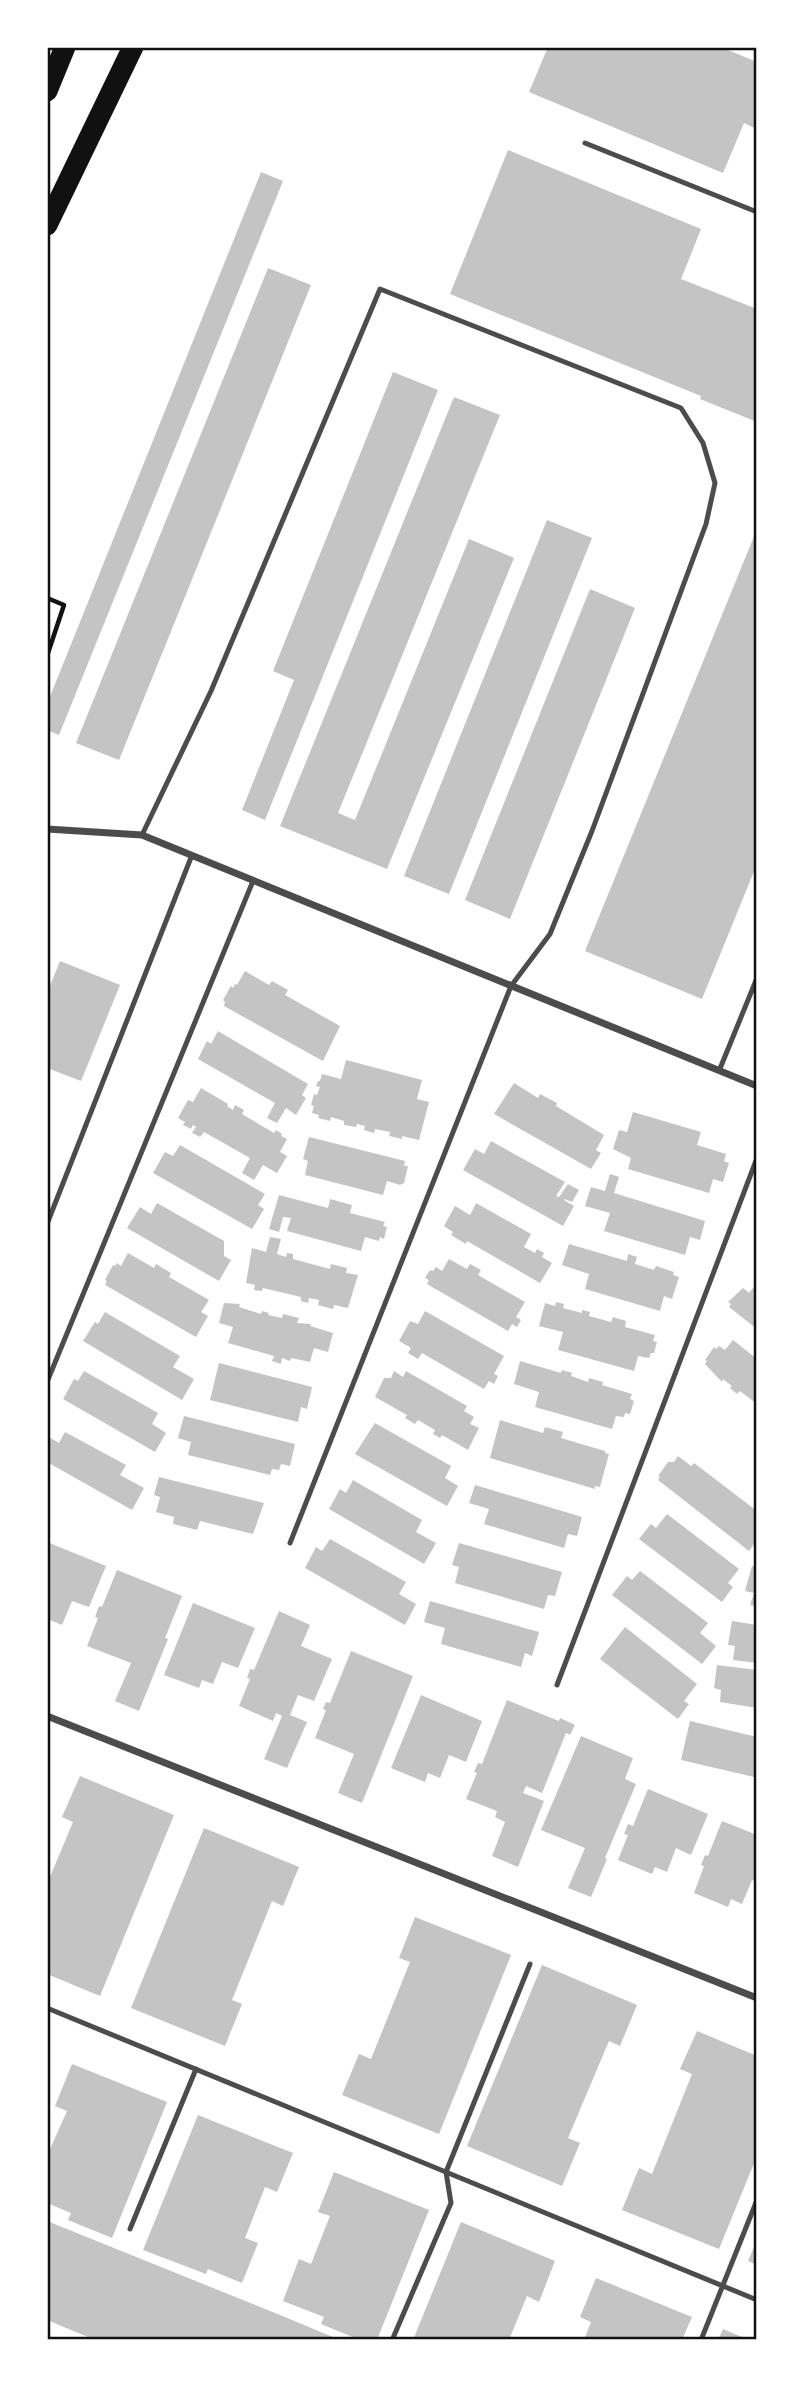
<svg xmlns="http://www.w3.org/2000/svg" width="804" height="2387" viewBox="0 0 804 2387" font-family="'Asap Condensed',sans-serif">
	<rect width="100%" height="100%" fill="#fff"/>
	<g fill="#c4c4c4">
		<path d="M548,47h173l36,15v67l-13,-6 -21,50 -194,-81z"/>
		<path d="M508,150l193,79 -20,50 76,30v113l-57,-23 1,-3 -251,-102z"/>
		<path d="M261,172l22,9 -224,554 -12,-5v-26z"/>
		<path d="M268,268l43,17 -192,475 -43,-17z"/>
		<path d="M393,372l45,18 -173,430 -23,-10 52,-130 -21,-9z"/>
		<path d="M454,397l46,18 -162,398 17,7 114,-281 45,19 -127,311 -107,-43z"/>
		<path d="M547,520l45,18 -143,356 -45,-18z"/>
		<path d="M757,529v335l-55,135 -117,-48z"/>
		<path d="M590,589l45,19 -125,311 -45,-19z"/>
		<path d="M60,961l60,24 -39,96 -34,-13v-75z"/>
		<path d="M245,971l24,14 3,-4 16,9 -3,5 55,31 -17,35 -99,-55 1,-4 -2,-2 8,-14 2,2 2,-4 2,1z"/>
		<path d="M218,1031l90,53 -6,11 4,3 -10,17 -10,-7 -9,15 -10,-5 8,-15 -77,-44 9,-18 4,3z"/>
		<path d="M346,1060l76,20 -5,19 12,3 -10,38 -17,-4v3l-13,-3 1,-4 -15,-3 -1,4 -10,-3 1,-4 -8,-2 -1,3 -12,-2v-4l-13,-4 -1,4 -12,-3 1,-3 -7,-2 2,-7 -3,-1 3,-11 3,1 3,-8 -4,-1 2,-5h2l2,-7 19,5z"/>
		<path d="M514,1083l24,15 2,-4 17,9 -1,3 48,29 -8,15 5,3 -10,16 -97,-55z"/>
		<path d="M201,1088l27,16 -1,2 6,4 2,-5 9,5 -2,4 32,19 2,-3 6,4 -1,2 6,3 -7,13 7,4 -10,17 -14,-8 -9,15 -12,-7 8,-15 -46,-26 -4,5 -8,-4 4,-6 -3,-2 -2,4 -8,-4 2,-3 -7,-4 10,-18 5,2z"/>
		<path d="M633,1112l68,20 -4,13 29,9 -2,7 5,2 -6,19 -10,-3 -4,14 -81,-24 3,-11 -18,-9 6,-19 8,2z"/>
		<path d="M309,1137l96,24 -1,5h4l-4,17 -4,2 -13,-4 -4,14 -78,-20 3,-14 -5,-2z"/>
		<path d="M491,1141l74,41 -9,14 3,1 9,-13 11,6 -7,12 -7,-3 -1,1 10,6 -11,20 -100,-56 12,-21 9,5z"/>
		<path d="M180,1145l85,49 -7,11 6,4 -12,20 -99,-56 12,-21 8,4z"/>
		<path d="M610,1174l9,3 -5,16 91,28 -5,19 -10,-3 -5,18 -81,-24 6,-18 -25,-7 6,-19 14,4z"/>
		<path d="M279,1195l49,13 2,-9 22,6 -2,8 35,9 -2,4 4,1 -3,12 -4,-2 -1,4 -14,-4 -4,14 -74,-20 4,-13 -8,-1 -4,15 -10,-3z"/>
		<path d="M157,1203l67,38v15l7,4 -12,21 -92,-53 13,-21 11,7z"/>
		<path d="M476,1203l55,31 -7,13 11,6 2,-4 7,4 -2,4 10,6 -12,20 -73,-42 -1,3 -15,-9 2,-3 -9,-6 11,-20 15,9z"/>
		<path d="M270,1237l11,2 -4,15 9,3 1,-4 6,1v5l37,10 1,-5 16,4 -1,5 12,2 -10,33 -14,-3 -1,4 -15,-4 1,-5 -10,-2 -1,5 -7,-2v-4l-38,-9 -1,3 -8,-1 1,-5 -9,-2 6,-35 14,4z"/>
		<path d="M569,1244l58,17 1,-7 9,3 -2,7 19,6 2,-4 18,6 -1,3 6,2 -7,22 -8,-3 -4,15 -75,-22 4,-15 -27,-9z"/>
		<path d="M128,1253l26,15 2,-4 15,9 -2,4 40,23 -8,12 7,4 -12,21 -91,-52 2,-4 -2,-1 8,-15 2,1 2,-3 4,3z"/>
		<path d="M449,1259l18,10 3,-5 11,6 -3,5 47,27 -9,15 5,3 -4,7 -5,-3 -4,7 -81,-47 2,-4 -4,-2 5,-8 3,1 3,-4 6,4z"/>
		<path d="M757,1283v46l-28,-22 2,-3 -3,-2 15,-14 6,5z"/>
		<path d="M556,1302l8,2 -1,4 19,5v-3l8,2 -1,4 22,6 2,-5 13,4 -1,6 30,8 -2,6 4,1 -3,11h-3l-2,5 -11,-2 -4,15 -76,-21 5,-18 -24,-6 6,-23 10,3z"/>
		<path d="M224,1303l16,1 -1,3 22,7 1,-3 7,2 -1,2 14,3 1,-4 16,4 -2,5 14,1 -1,2 23,7 -5,19 -14,-4 -4,14 -19,-4 -1,3 -8,-3 -1,6 -9,-3 2,-5 -46,-13 5,-16 -14,-4z"/>
		<path d="M425,1311l79,45 -10,18 4,2 -4,8 -5,-3 -5,8 -62,-36 -4,6 -10,-6 3,-5 -12,-7 11,-20 8,3z"/>
		<path d="M105,1312l75,44 -7,11 21,12 -12,21 -99,-59 12,-19 3,2z"/>
		<path d="M733,1340l24,19v45l-17,-13 -3,3 -7,-6 2,-2 -9,-7 -1,3 -17,-18 2,-3 -2,-1 9,-13 2,2 3,-3 6,4z"/>
		<path d="M520,1361l41,12 1,-3 10,3 -1,3 17,6 1,-4 14,4 -1,3 30,9 -2,5 4,2 -4,13 -5,-1 -1,4 -8,-1 -4,13 -77,-22 4,-15 -25,-8z"/>
		<path d="M219,1363l93,24 -5,22 -6,-2 -3,15 -88,-22z"/>
		<path d="M84,1371l74,42 -6,11 14,9 -11,19 -92,-53 11,-20 4,2z"/>
		<path d="M394,1371l9,6 3,-6 61,35 -3,5 10,6 -4,7 9,4 -11,22 -26,-15 -2,3 -7,-4 2,-4 -17,-10 -3,4 -10,-6 2,-3 -32,-18 9,-19h7z"/>
		<path d="M184,1416l111,28 -5,22 -9,-2 -2,6 -7,-1 -2,6 -82,-20 3,-13 -13,-4z"/>
		<path d="M500,1420l43,13 2,-6 18,5 -2,6 44,13v2l4,1 -9,33 -5,-1v3l-105,-31z"/>
		<path d="M375,1423l76,43 -6,12 13,8 -11,20 -92,-52z"/>
		<path d="M65,1432l61,33 -6,10 24,13 -12,22 -85,-48v-26l12,7z"/>
		<path d="M678,1456l13,10 3,-3 63,48v36l-3,-3 -5,7 -91,-71 2,-3 -2,-1 10,-14h6z"/>
		<path d="M159,1477l105,26 -11,31 -53,-13 -3,9 -24,-6 1,-7 -18,-5 4,-15 -6,-2z"/>
		<path d="M353,1480l69,40 -6,12 20,11 -12,21 -95,-55 11,-20 6,4z"/>
		<path d="M475,1485l107,32 -5,19 -9,-2 -4,14 -80,-24 5,-15 -20,-6z"/>
		<path d="M667,1514l72,55 -11,14 5,4 -11,15 -83,-63 12,-15 5,4z"/>
		<path d="M330,1539l76,43 -7,12 17,10 -11,21 -100,-57 11,-21 6,4z"/>
		<path d="M47,1542l59,24 -17,41 -17,-6 -10,24 -12,-5 -3,7z"/>
		<path d="M459,1543l103,29 -7,24 -7,-1 -4,14 -89,-26 4,-16 -7,-2z"/>
		<path d="M752,1566l5,1v40l-7,-2 4,-12 -9,-2z"/>
		<path d="M117,1570l65,26 -17,42 3,1 -29,72 -24,-10 16,-38 -44,-17 11,-28 -3,-1 4,-11 3,1z"/>
		<path d="M640,1571l68,52 -8,10 16,13 -14,18 -90,-69 15,-19 5,4z"/>
		<path d="M430,1601l109,31 -7,24 -7,-3 -4,14 -80,-23 4,-16 -21,-6z"/>
		<path d="M193,1603l62,25 -17,40 -16,-6 -9,22 -11,-4 -3,8 -35,-13z"/>
		<path d="M279,1611l31,14 -9,21 31,13 -18,42 -16,-6 -8,20 17,7 -20,46 -23,-9 18,-43 -6,-3 -3,8 -34,-15 11,-27 -3,-1 3,-9 4,1z"/>
		<path d="M732,1621l25,4v38l-24,-3 2,-14 -7,-1z"/>
		<path d="M625,1627l72,57 -13,17 5,3 -11,15 -78,-60z"/>
		<path d="M351,1651l62,25 -51,127 -24,-10 16,-39 -39,-16 11,-28 -3,-1 3,-7 4,1z"/>
		<path d="M717,1665l40,5v38l-37,-6 1,-12 -7,-2z"/>
		<path d="M421,1695l61,26 -16,41 -17,-7 -9,23 -12,-5 -3,9 -34,-14z"/>
		<path d="M507,1700l52,21 1,-3 15,7 -5,10 -4,-2 -24,60 -16,-7 -3,7 21,8 -26,66 -26,-11 13,-34 -10,-5 2,-6 -31,-12 11,-26 -3,-1 4,-9 4,1z"/>
		<path d="M690,1721l67,16v30l-3,10 -73,-17z"/>
		<path d="M581,1736l52,22 -8,21 11,5 -31,74 2,1 -16,38 -23,-9 17,-40 -44,-18z"/>
		<path d="M80,1776l94,39 -74,181 -53,-22v-90l26,-62 -11,-5z"/>
		<path d="M648,1789l60,25 -17,41 -15,-7 -9,24 -12,-5 -3,7 -34,-14 10,-25 -4,-1 4,-10 5,2z"/>
		<path d="M722,1821l35,14v47l-5,-2 -10,24 -11,-5 -3,8 -34,-14 10,-27 -3,-1 4,-10 3,1z"/>
		<path d="M204,1828l95,39 -16,39 -11,-5 -40,99 10,4 -17,42 -94,-38z"/>
		<path d="M415,1917l96,38 -72,179 -97,-39 17,-41 12,5 39,-97 -11,-4z"/>
		<path d="M542,1965l95,40 -17,41 -11,-5 -41,97 12,5 -18,43 -95,-40z"/>
		<path d="M697,2031l60,25v100l-38,93 -97,-39 17,-42 13,6 40,-100 -12,-5z"/>
		<path d="M72,2064l95,38 -55,136 -44,-18 3,-7 -24,-10v-47l20,-45 -12,-5z"/>
		<path d="M198,2115l95,38 -16,39 -12,-5 -20,51 13,5 -16,40 -34,-14 -2,5 -63,-24z"/>
		<path d="M334,2172l95,38 -52,130h-17l-39,-16 3,-7 -41,-16 16,-42 12,5 19,-48 -12,-4z"/>
		<path d="M47,2221l233,94 60,25h-245l-48,-20z"/>
		<path d="M461,2222l94,39 -16,41 -12,-6 -18,44h-96z"/>
		<path d="M757,2240v25l-9,-4z"/>
		<path d="M596,2278l96,39 -10,23h-98l7,-18 -11,-5z"/>
		<path d="M723,2329l26,11h-31z"/>
	</g>
	<g fill="none" stroke-linecap="round" stroke-linejoin="round">
		<path stroke="#111" stroke-width="4.5" d="M47,598l17,7 -17,51"/>
		<g stroke="#4c4c4c" stroke-width="5">
			<path d="M585,143l172,69"/>
			<path d="M142,835l69,-144 169,-402 301,119 22,35 12,40 -9,41 -114,307 -42,103 -39,52 -221,557"/>
			<path d="M719,1071l38,-93"/>
			<path d="M47,1224l145,-369"/>
			<path d="M47,1382l206,-501"/>
			<path d="M557,1685l200,-527"/>
			<path d="M47,2008l710,292"/>
			<path d="M130,2229l66,-160"/>
			<path d="M393,2338l58,-135 -5,-31 84,-208"/>
			<path d="M701,2340l56,-140"/>
		</g>
		<g stroke="#4c4c4c" stroke-width="7">
			<path d="M47,829l95,6 615,251"/>
			<path d="M47,1716l710,282"/>
		</g>
		<g stroke="#111" stroke-width="21">
			<path d="M47,91l18,-44"/>
			<path d="M47,225l86,-178"/>
		</g>
	</g>
	<rect width="804" height="2387" fill="none" stroke="#ffffff" stroke-width="98"/>
	<rect x="49" y="49" width="706" height="2289" fill="none" stroke="#111" stroke-width="2.5"/>
</svg>
